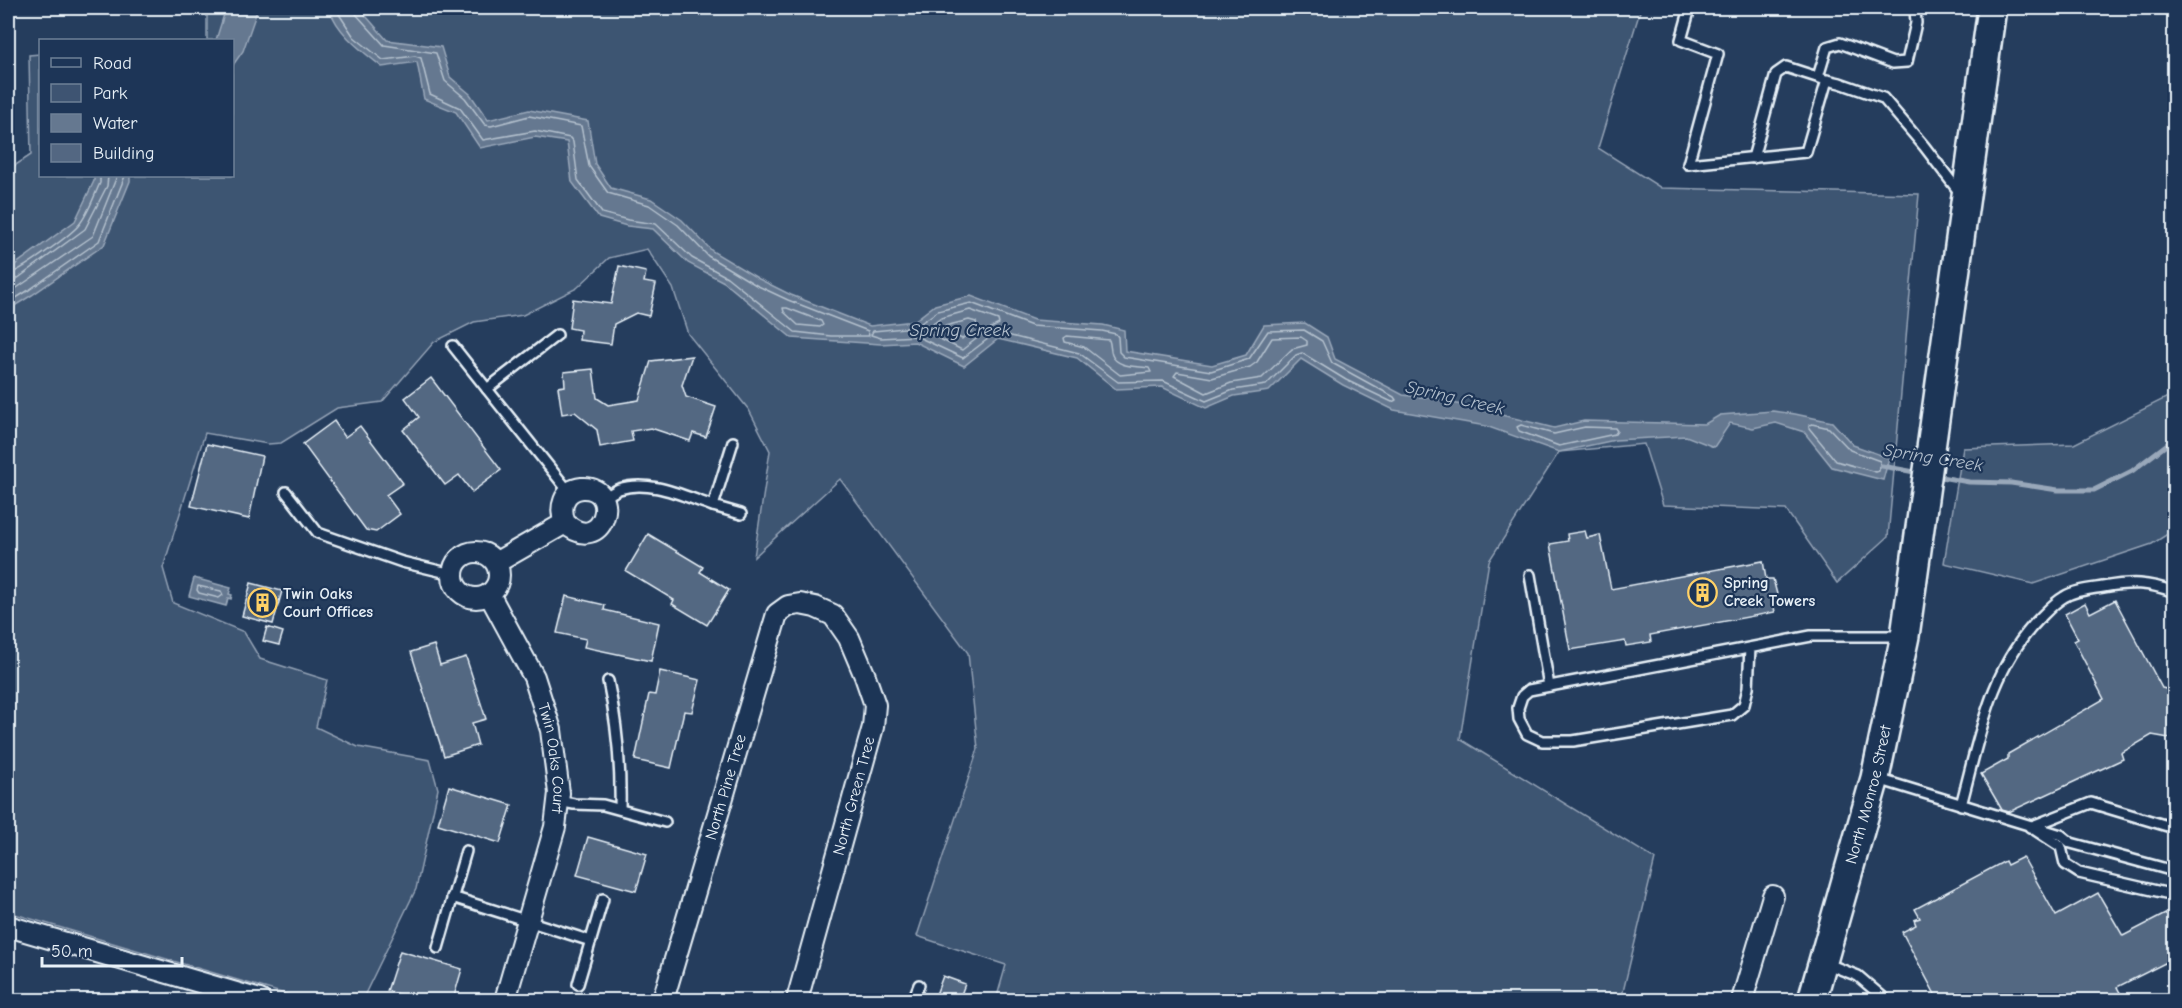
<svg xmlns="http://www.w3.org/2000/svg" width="2182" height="1008" viewBox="0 0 2182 1008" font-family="'Comic Neue',sans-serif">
	<rect width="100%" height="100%" fill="#253d5d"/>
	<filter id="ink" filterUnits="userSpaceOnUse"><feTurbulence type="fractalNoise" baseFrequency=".0167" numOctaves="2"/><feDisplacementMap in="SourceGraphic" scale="12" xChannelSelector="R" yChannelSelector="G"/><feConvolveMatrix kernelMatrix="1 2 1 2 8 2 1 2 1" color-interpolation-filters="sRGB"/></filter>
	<g filter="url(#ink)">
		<g fill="#3e5472" stroke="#93a2b5" stroke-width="1.5">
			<path d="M207,8h1434l-43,140 63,40 258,6 -31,343 -51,46 -51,-73 -123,-5 -19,-61 -85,8 -70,109 -29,178 195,120 -34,141h-625l10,-35 -89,-29 61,-187 -10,-96 -128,-174 -86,78 16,-106 -21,-41 -61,-76 -15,-46 -26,-39 -38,9 -32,30 -54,27 -49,7 -40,20 -52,60 -45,6 -56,35 -13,1 -63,-11 -42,135 10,35 71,29 16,27 67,21 -11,47 42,20 72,13 8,29 -22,100 -54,111h-57l-297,-88v-742l23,-15 -2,-100 11,-1v122h192v-136h-25z"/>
			<path d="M2174,391v139l-22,14 -119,40 -89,-21 19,-115 111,-4 96,-48z"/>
		</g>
		<g fill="#657890" stroke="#99a8ba" stroke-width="1.5">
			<path d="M226,8h32l-15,43 -10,14 -1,-25h-16z"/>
			<path d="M329,8h30l28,32 54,7 9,30 20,17 18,26 41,-10 59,11 7,43 16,24 40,11 31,21 30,31 47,28 32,16 79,31 44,-5 21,-16 36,-9 63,24 69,5 21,5 1,21 87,14 34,-10 18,-30 41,-2 22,14 8,22 68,36 34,4 117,29 30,-7 121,3 15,-9 53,-4 22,3 37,8 21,23 36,13 -6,22 -51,-13 -28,-35 -28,-9 -23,5 -23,-5 -16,24 -28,-11 -71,4 -56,12 -73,-26 -92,-16 -51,-25 -42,-26 -32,32 -35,5 -28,12 -44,-21 -46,2 -39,-31 -79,-19 -34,27 -49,-24 -34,2 -89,-6 -68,-56 -36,-19 -35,-34 -26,-3 -28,-8 -27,-36 -5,-40 -32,-5 -55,11 -24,-36 -32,-13 -7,-37 -35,5c-21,-17 -44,-33 -53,-59z"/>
			<path d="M94,176h36v5l-26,64 -72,50 -24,15v-40l67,-49 19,-40z"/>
			<path d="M194,578l37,10 -2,6 3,1 -1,4 -3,-1 -2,8 -37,-10z"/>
		</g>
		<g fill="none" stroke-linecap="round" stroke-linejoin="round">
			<g stroke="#b4c1ce" stroke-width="1.5">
				<path d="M335,8l19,29 29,23 32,-4 6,2 9,36 30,14 23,32 52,-9 35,7 3,4 5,38 24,33 26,7 28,4 36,34 35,19 68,55 36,4h38l-1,-5 -80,-31 -32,-15 -48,-29 -30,-31 -29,-20 -41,-12 -19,-27 -8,-40 -52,-10 -38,10 -6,-1 -20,-27 -20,-17 -9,-28 -52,-8 -28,-31 -1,-6"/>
				<path d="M8,274c11,-1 61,-38 70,-48 10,-11 16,-30 22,-43v-7"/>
				<path d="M8,282l9,-3 68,-50 22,-43 1,-10"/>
				<path d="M8,294l85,-58 24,-60"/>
				<path d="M8,303l21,-13 70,-49 26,-65"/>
				<path d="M971,303l61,23 70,5 14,3 2,3 1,15 5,5 87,14 38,-12 19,-28 36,-1 18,11 10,22 62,34 2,3 -4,2 -46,-22 -44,-27 -6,2 -30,30 -33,5 -27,11 -43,-20 -45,1 -39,-29 -80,-20 -6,2 -30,23 -47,-22 -35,2 -10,-3 2,-4 42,-4 23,-16z"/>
				<path d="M783,308h4l34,13 2,4 -3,2 -22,-2 -14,-13z"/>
				<path d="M970,310l28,10 1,4 -10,5 -27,21 -36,-18 1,-4 14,-10z"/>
				<path d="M969,320l7,2 1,4 -15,13 -19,-9 2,-4z"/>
				<path d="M1067,336l42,4c2,5 1,10 3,15 5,13 26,11 37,13l2,4 -31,3 -36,-28 -19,-5 -1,-4z"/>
				<path d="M1301,337l6,4v4l-15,4 -30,29 -31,5 -25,10 -32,-17 3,-4 35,6 38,-11 7,-5 15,-24z"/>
				<path d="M1812,424l17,4 21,22 30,11 -1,10 -3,1 -40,-11 -27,-33v-3z"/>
				<path d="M1521,425l33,9 31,-7 30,1 2,3 -2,3 -56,12 -40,-15 -2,-4z"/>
				<path d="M198,586l23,5 2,4 -4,3 -20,-5 -2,-3z"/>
			</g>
			<g stroke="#99a8ba" stroke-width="5">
				<path d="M1882,466l38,7"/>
				<path d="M1935,476l34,6 42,1 47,7h36l38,-19 42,-32"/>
			</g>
		</g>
		<g fill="#536782" stroke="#e8f1f8" stroke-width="1.5">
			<path d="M619,266l27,6 -2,10 12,2 -7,32 -13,-3 -22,11 -3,20 -32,-4 1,-10 -11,-2 4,-29 38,5z"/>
			<path d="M692,356l-10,29 4,12 30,10 -10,30 -13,-4 -3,8 -39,-13 -20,3 2,10 -33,6 -3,-17 -22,-18 -13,2 -4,-27 7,-1 -1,-14 29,-3 4,29 11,7 31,-5 12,-39z"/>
			<path d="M431,378l70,92 -29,22 -13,-17 -14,10 -42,-55 16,-13 -14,-19z"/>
			<path d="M334,421l11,16 15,-11 43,57 -17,12 14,19 -24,18 -10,-2 -63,-86z"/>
			<path d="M207,444l55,12 -13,63 -58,-13z"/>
			<path d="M1585,531l2,7 13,-3 11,54 152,-28 3,18h7l5,19h-6l3,14 -125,23 1,7 -25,4 -1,-5 -55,9 -20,-106 18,-3 -1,-7z"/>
			<path d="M648,534l55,33 -3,5 29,18 -22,35 -35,-21 2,-4 -48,-29z"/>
			<path d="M251,583l31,8 -9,33 -31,-8z"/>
			<path d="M566,596l39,9 -1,5 55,13 -8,38 -67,-14 2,-8 -29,-6z"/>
			<path d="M2115,600l47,88 13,3v48l-23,-4 -31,18 2,6 -114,53 -7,-2 -21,-36 27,-15v-5l96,-55 -30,-58 4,-2 -13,-25 20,-11 5,10z"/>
			<path d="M267,627l16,5 -4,13 -16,-4z"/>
			<path d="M434,645l6,20 26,-8 20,62 -14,4 6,22 -34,11 -33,-104z"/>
			<path d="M660,671l40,9 -8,32 -8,-1 -13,57 -36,-8 14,-66 6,1z"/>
			<path d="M449,786l63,19 -12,38 -62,-19z"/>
			<path d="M588,837l59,17 -11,37 -59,-16z"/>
			<path d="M2023,857l33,59 42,-23 25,43 52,-27v49l-58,29 7,13h-186l-36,-68 14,-7 -2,-5 6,-2 -5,-9 90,-48 2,4z"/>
			<path d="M400,951l62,18 -9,31h-32l-34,-9z"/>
			<path d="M943,976l22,8 -6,16h-25z"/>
		</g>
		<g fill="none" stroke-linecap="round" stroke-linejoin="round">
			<defs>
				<g id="lane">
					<path d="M1690,8l-9,32 37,14 -30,110 118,-12 21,-72 13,3 43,15 41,48 36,47"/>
					<path d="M1818,77l9,-30 13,-4 53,20 14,-1 9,-39 -1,-14 -2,-1"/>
					<path d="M1753,158l23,-84 10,-7 37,12"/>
					<path d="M557,335l-70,54 83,104"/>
					<path d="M453,346l34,43"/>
					<path d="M286,492l32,41 84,29 50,12"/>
					<path d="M603,499c5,-3 11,-8 16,-10 31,-10 64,7 94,17l20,-64"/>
					<path d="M713,506l28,8"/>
					<path d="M1530,575l19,111"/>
					<path d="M1750,648l-2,40 -4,17 -12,10 -159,26h-31l-15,-7 -8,-15 -1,-11 4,-12 7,-6 282,-54h92"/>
					<path d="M608,681c9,42 13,84 12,128"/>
					<path d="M1878,779l183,56 10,8 103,28"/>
					<path d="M558,801l16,3 29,1 62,17"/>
					<path d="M1961,805c18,-66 29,-137 79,-187 7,-7 15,-16 24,-21 11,-7 27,-8 39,-10 28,-5 45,-5 71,5"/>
					<path d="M2030,827l61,-24 83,25"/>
					<path d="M2035,830l26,17 4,17 14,9 95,22"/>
					<path d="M452,897l139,44"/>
					<path d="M438,948l28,-97"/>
					<path d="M1825,963l33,13 28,24"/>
					<path d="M578,984l25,-85"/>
					<path d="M913,1000l6,-15"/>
				</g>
				<g id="street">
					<circle cx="476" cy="575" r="23"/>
					<path d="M497,562l68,-39c-6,-15 -2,-33 17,-35 42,-2 21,70 -17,35"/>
					<path id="s1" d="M489,594l45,83 17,53 8,63 -4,34 -50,173"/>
					<path d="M8,926l252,74"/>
					<path id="s2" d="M663,1000l114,-386 11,-8 12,-2 15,3 18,8 16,23 16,38 10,29 -2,22 -76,273"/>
					<path d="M1742,1000l31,-104"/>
				</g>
				<g id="secondary">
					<path id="s3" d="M1812,1000l63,-222 30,-142 87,-628"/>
				</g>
			</defs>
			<use href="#lane" stroke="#e8f1f8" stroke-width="14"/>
			<use href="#street" stroke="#e8f1f8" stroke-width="24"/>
			<use href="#secondary" stroke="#e8f1f8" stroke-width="32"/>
			<use href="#lane" stroke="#1d3557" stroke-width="9"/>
			<use href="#street" stroke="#1d3557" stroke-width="20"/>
			<use href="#secondary" stroke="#1d3557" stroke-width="27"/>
		</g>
	</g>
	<defs>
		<symbol id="building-ring" viewBox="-11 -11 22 22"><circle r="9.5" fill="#1d3557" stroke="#ffd166" stroke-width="1.5"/><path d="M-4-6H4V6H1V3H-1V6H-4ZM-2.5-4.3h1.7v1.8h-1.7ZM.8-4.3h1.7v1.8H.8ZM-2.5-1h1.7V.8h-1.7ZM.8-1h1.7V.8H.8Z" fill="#ffd166"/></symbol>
	</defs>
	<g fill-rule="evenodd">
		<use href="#building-ring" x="1686" y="576" width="33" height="33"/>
		<use href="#building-ring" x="246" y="586" width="33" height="33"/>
	</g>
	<g text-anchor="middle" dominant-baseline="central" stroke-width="4.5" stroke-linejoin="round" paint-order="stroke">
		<g font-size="16" font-weight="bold" fill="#e8f1f8" stroke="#1d3557" text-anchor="start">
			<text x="1724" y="583">Spring<tspan x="1724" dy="18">Creek Towers</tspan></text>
			<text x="283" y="594">Twin Oaks<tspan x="283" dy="18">Court Offices</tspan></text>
		</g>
		<g font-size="16" fill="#e8f1f8" stroke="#1d3557">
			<text stroke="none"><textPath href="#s1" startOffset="178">Twin Oaks Court</textPath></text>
			<text stroke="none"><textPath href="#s2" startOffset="222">North Pine Tree</textPath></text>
			<text stroke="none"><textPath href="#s3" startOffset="213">North Monroe Street</textPath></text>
			<text transform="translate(854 796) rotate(-75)">North Green Tree</text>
		</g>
		<g font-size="18" font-style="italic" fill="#b4c1ce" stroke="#1d3557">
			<text x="960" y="330">Spring Creek</text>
			<text transform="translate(1455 398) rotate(13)">Spring Creek</text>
			<text transform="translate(1933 458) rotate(9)">Spring Creek</text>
		</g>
	</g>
	<rect width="2182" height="1008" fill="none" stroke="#1d3557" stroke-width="30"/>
	<rect x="15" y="15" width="2152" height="978" fill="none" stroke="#e8f1f8" stroke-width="2" filter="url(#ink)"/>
	<rect x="39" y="39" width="195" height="138" fill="#1d3557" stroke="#6e8097" stroke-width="1.5"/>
	<rect x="51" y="58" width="30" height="9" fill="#1d3557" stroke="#6e8097" stroke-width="1.5"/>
	<text x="93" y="69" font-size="18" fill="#e8f1f8">Road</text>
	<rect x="51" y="84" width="30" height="18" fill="#3e5472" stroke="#6e8097" stroke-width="1.5"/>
	<text x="93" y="99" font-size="18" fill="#e8f1f8">Park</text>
	<rect x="51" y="114" width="30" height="18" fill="#657890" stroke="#6e8097" stroke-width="1.5"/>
	<text x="93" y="129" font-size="18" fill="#e8f1f8">Water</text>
	<rect x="51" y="144" width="30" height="18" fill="#536782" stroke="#6e8097" stroke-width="1.5"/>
	<text x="93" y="159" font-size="18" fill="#e8f1f8">Building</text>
	<path d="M42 957v9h140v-9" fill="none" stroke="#e8f1f8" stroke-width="3"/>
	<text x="51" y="957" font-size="18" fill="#e8f1f8" stroke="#1d3557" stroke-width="4.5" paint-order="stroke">50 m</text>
</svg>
